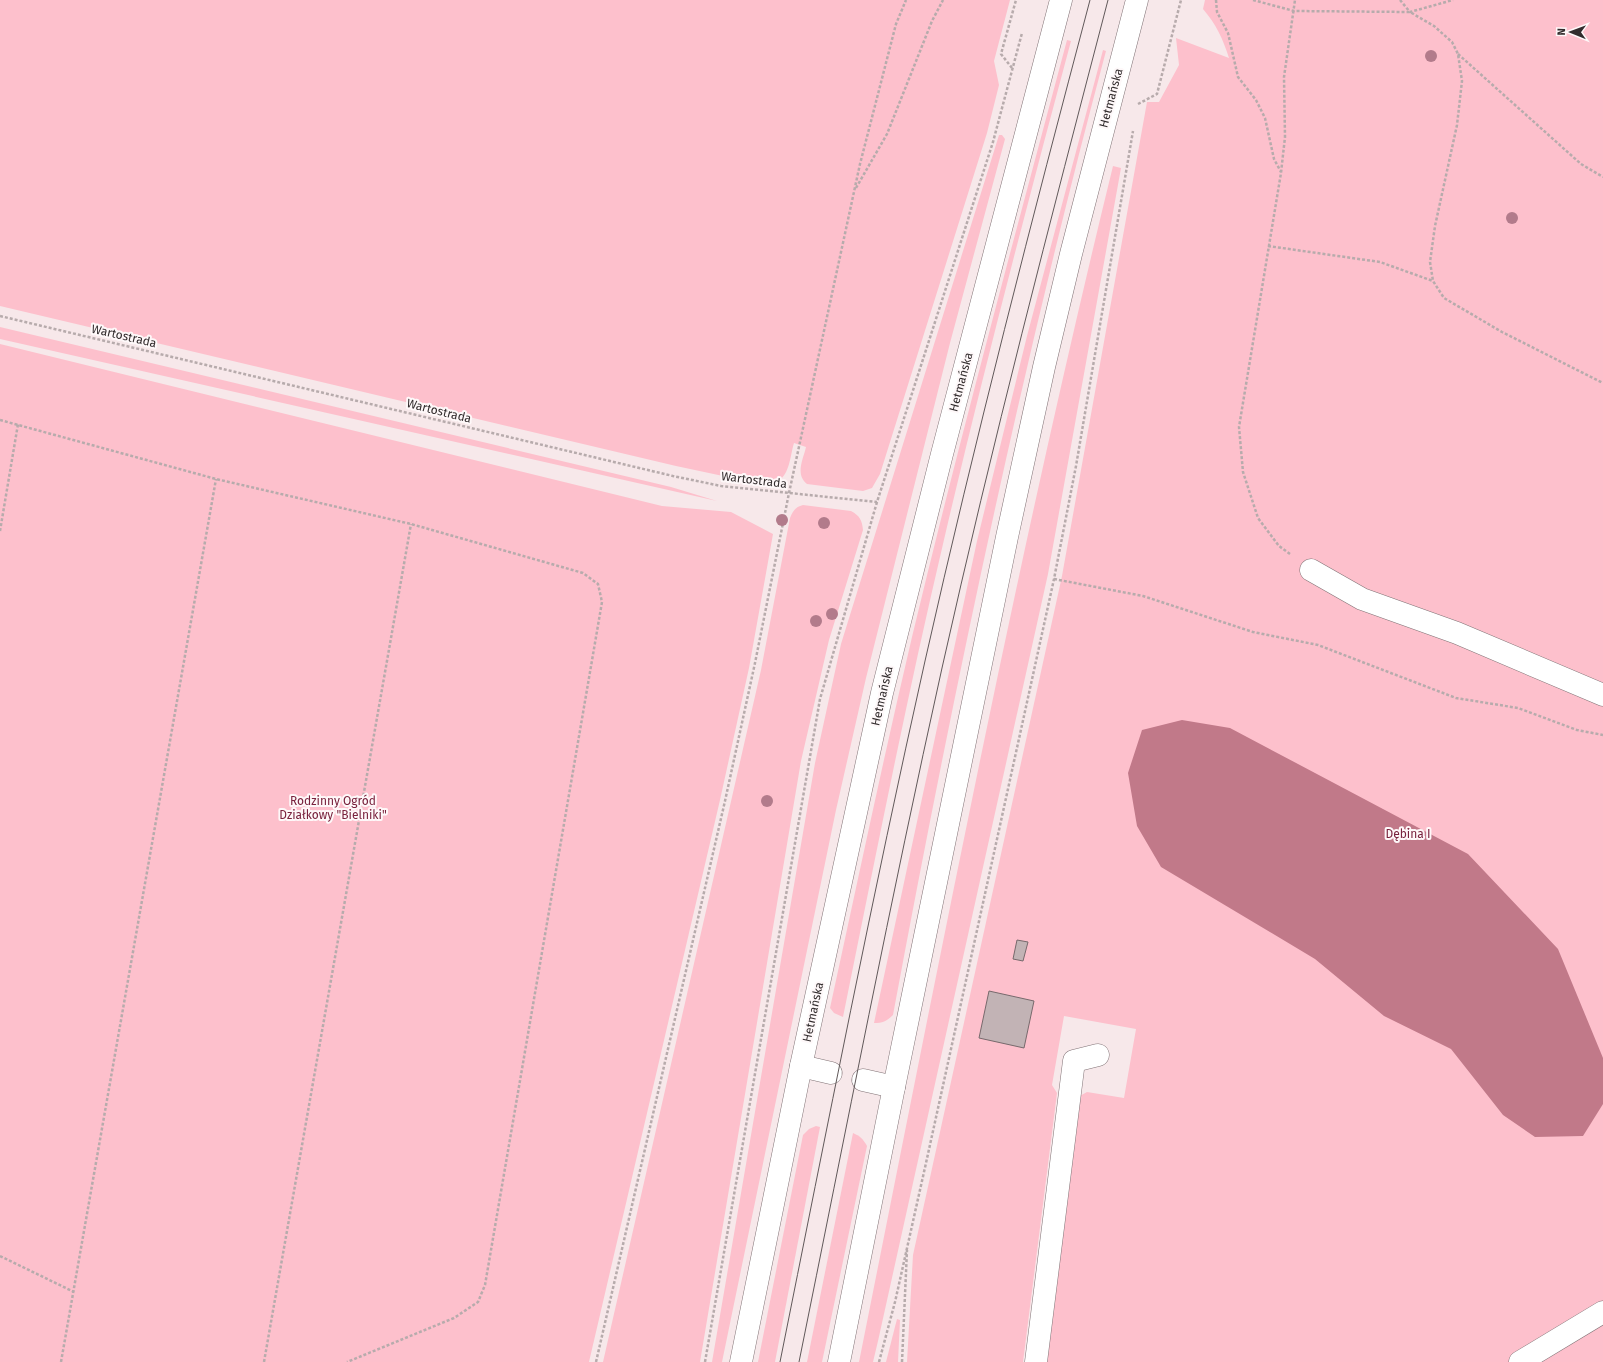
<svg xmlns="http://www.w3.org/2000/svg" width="1603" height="1362" viewBox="0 0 1603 1362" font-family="'Fira Sans',sans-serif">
	<rect width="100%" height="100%" fill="#f7e8ea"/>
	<g fill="#fdc0cc">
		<path d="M0,0h1010l-16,61 5,24 -12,48 -107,341 -8,14 -9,3 -56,-7c-12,-10 -4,-24 -1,-37l-12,-4c-4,13 -4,31 -16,38l-55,-5 -47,-10 -676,-160z"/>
		<path d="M1205,0h398v1362h-559l34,-265 9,-5 37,6 12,-69 -72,-13 -12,69 5,8 -34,269h-116l6,-107 149,-679 85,-474h12l20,-37 -3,-27 53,20c-6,-19 -13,-34 -26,-49z"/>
		<path d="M1067,40l4,1c-45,168 -89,335 -128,503 -37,157 -68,315 -100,473l-9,-4 -4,-5c27,-124 53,-248 82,-371 48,-200 102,-398 155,-597z"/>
		<path d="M1103,50l3,1c-85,318 -153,641 -213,964 -6,6 -10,8 -19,8l103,-482 50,-205z"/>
		<path d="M999,135h3l3,4 -55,204 -84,335 -30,132 -114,552h-10l103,-599 26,-119z"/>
		<path d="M1113,166l8,2 -73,406 -170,767 -5,21h-14c80,-400 157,-800 254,-1196z"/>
		<path d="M0,327l671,160 46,14 -717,-162z"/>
		<path d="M0,344l662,162 69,6 42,22 -24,134 -29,132 -131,562h-589z"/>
		<path d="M803,505l48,6c9,5 11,9 12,19l-34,110 -28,121 -101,601h-97l158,-692 29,-152c3,-7 5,-11 13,-13z"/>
		<path d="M816,1126l4,1 -45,235h-17l45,-227 6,-6z"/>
		<path d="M853,1133c7,3 10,6 14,13l-45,216h-15z"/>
		<path d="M897,1319l3,1 -2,42h-12z"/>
	</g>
	<path fill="#c17989" d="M1182,720l48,8 238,126 90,95 45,109v46l-20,32 -48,1 -32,-22 -52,-66 -67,-33 -69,-57 -154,-92 -24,-41 -9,-53 14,-43z"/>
	<g fill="#c2b3b5" stroke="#77696c">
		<path d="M1017,940l11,2 -5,19 -10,-2z"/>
		<path d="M989,991l45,10 -10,47 -45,-10z"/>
	</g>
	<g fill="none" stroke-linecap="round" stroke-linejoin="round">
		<defs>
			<g id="minor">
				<path d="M1311,570l51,29 95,34 146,62"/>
				<path d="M801,1066l30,7"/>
				<path d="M863,1080l31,7"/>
				<path d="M1036,1362l38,-301 24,-6"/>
				<path d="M1520,1362l83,-50"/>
			</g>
			<g id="major">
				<path d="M741,1362l60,-296 81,-373 60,-239 119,-454"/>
				<path d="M839,1362l55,-275 113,-550 37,-170 27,-113 66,-254"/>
			</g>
		</defs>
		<use href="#minor" stroke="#817376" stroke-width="23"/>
		<use href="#major" stroke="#817376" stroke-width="23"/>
		<g stroke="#b7abac" stroke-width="2.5" stroke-dasharray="3 2" stroke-linecap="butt">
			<path d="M1216,0l1,12 11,21 10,44 18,23 9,18 9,41 7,13"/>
			<path d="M1253,0l41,11 116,1 24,14 18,16 6,12 4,27 -5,44 -22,101 -5,36 3,19 11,17 58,34 101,51"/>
			<path d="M1400,0l10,12 43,-12"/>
			<path d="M1458,54l123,110 22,13"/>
			<path d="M1012,68l-11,-14 15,-54"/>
			<path d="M1138,104l19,-10 24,-94"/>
			<path d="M856,188l31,-54 45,-113 11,-21"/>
			<path d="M1268,246l112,16 53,19"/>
			<path d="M0,316l673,160 48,10 156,16"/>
			<path d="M0,420l216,59 195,45 172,49 15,11 4,18 -117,683 -7,17 -24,16 -107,44"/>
			<path d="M0,531l18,-107"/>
			<path d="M1290,554l-11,-8 -21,-28 -15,-46 -4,-45 42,-254 4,-36 -1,-60 11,-77"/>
			<path d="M1054,579l89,17 110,36 65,13 138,53 62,10 59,22 26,5"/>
			<path d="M0,1256l74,36"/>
			<path d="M61,1362l155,-883"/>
			<path d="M264,1362l147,-838"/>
			<path d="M596,1362l129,-561 30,-138 34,-170 71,-329 36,-140 10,-24"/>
			<path d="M705,1362l115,-663 57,-197 116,-360 29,-109"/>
			<path d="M879,1362l16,-60 31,-139 128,-584 22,-113 57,-335"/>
			<path d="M902,1362l5,-112"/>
		</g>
		<use href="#minor" stroke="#fff" stroke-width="22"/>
		<use href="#major" stroke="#fff" stroke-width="22"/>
		<g stroke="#605859" stroke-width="1">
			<path d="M780,1362c47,-234 93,-469 145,-701 50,-222 107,-442 165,-661"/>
			<path d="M799,1362c47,-232 92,-464 143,-694 50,-224 108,-446 166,-668"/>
		</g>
	</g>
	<g fill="#b27b8b">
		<circle cx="1431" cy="56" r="6"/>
		<circle cx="1512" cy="218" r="6"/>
		<circle cx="782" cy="520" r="6"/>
		<circle cx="824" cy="523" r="6"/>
		<circle cx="832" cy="614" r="6"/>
		<circle cx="816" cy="621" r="6"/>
		<circle cx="767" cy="801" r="6"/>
	</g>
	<g text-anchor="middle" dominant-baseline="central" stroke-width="4" stroke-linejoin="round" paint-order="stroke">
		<g font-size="12" fill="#322c2d" stroke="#fef8f9">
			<text transform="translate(1111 98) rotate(-75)">Hetmańska</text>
			<text transform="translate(124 336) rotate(13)">Wartostrada</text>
			<text transform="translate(961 382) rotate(-75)">Hetmańska</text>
			<text transform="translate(439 411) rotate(14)">Wartostrada</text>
			<text transform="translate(754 480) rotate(7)">Wartostrada</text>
			<text transform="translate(882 696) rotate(-77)">Hetmańska</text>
			<text transform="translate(813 1012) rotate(-78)">Hetmańska</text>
		</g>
		<g font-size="12" fill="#79223d" stroke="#fef8f9">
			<text x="333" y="801">Rodzinny Ogród<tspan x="333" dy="14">Działkowy "Bielniki"</tspan></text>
			<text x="1408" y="834">Dębina I</text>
		</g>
	</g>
	<g transform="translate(1571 32) rotate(271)" stroke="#fef8f9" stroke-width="3" paint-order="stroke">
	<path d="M0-3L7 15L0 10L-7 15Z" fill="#322c2d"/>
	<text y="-6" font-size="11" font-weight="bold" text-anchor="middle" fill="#322c2d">N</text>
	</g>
</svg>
